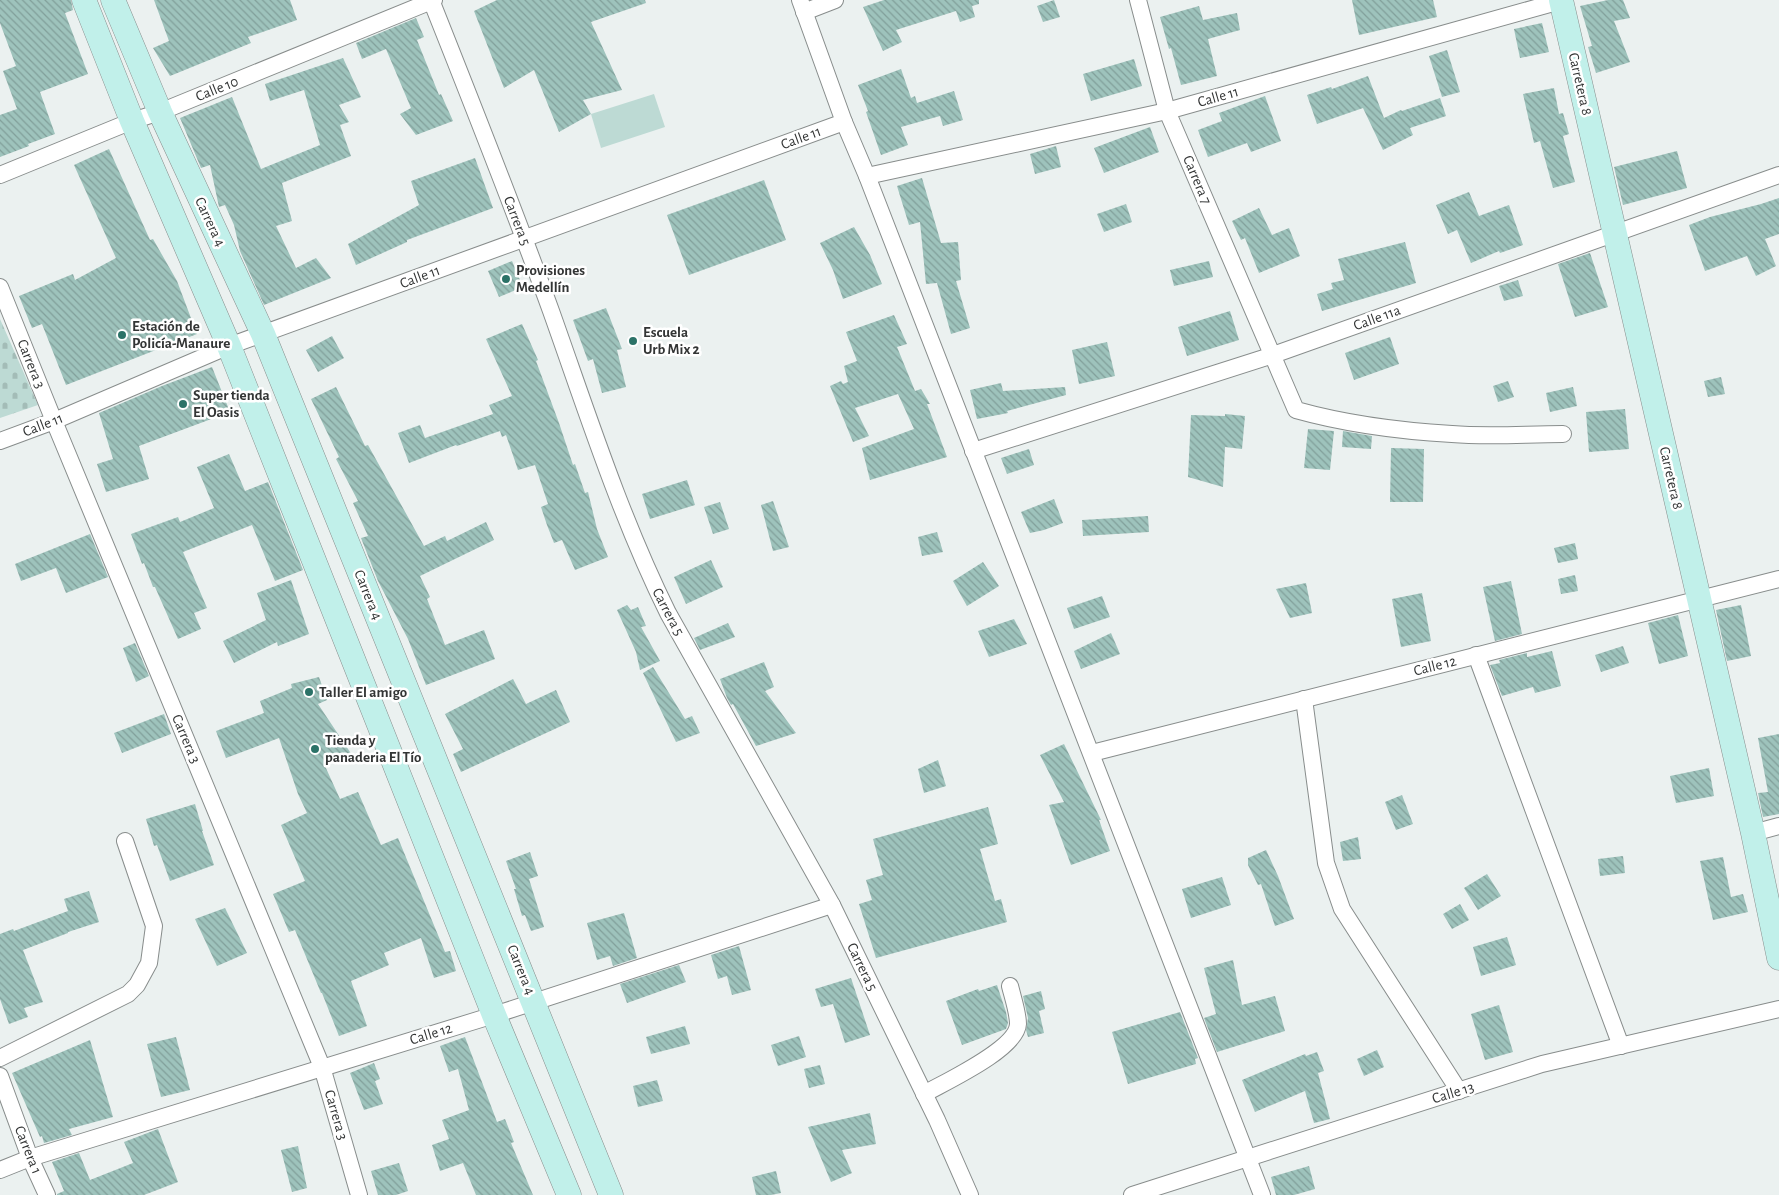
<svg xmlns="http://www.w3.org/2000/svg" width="1779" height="1195" viewBox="0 0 1779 1195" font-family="'Alegreya Sans',sans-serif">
	<defs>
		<pattern id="cemetery-stones" width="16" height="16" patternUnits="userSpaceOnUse" patternTransform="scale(1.25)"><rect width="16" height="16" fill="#bddad4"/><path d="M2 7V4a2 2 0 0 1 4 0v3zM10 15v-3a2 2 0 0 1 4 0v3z" fill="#a3bcb7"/></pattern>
		<pattern id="building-back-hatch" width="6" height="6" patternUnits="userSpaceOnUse" patternTransform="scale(1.25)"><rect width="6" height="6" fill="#9ec3bc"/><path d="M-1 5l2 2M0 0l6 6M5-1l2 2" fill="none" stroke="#819f9a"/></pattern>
	</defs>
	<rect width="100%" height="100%" fill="#ebf1f0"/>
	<path fill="url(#cemetery-stones)" d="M0,319l38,86 -38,13z"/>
	<path fill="#bddad4" d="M654,94l11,33 -64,21 -10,-34z"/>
	<g fill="url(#building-back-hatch)">
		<path d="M0,0h71l2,10 -8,3 23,61 -48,18 15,42 -27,10 1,2 -29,11v-42l17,-6 -14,-38 13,-5 -16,-43z"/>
		<path d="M154,0h136l7,20 -49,17 3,6 -81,33 -17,-28 16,-7z"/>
		<path d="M497,0h148l1,3 -55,19 31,68 -39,10 8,14 -32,18 -25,-62 -30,18 -30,-77z"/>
		<path d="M884,0h95v4l-7,2 3,11 -15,5 -4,-11 -60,19 6,12 -19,9 -20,-44z"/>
		<path d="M1054,0l6,17 -17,5 -6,-16z"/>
		<path d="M1352,0h81l4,17 -78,18z"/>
		<path d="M1608,0h15l7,18 -16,3 16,41 -34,11 -8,-26 4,-1 -12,-40z"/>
		<path d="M1199,6l4,14 34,-7 3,17 -32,9 9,37 -36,9 -10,-37 -2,1 -9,-32z"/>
		<path d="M416,18l8,19 -7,3 22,55 2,-1 12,27 -37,14 -16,-21 11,-6 -25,-59 -24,10 -6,-16z"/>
		<path d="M1542,23l7,29 -29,6 -6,-29z"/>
		<path d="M1447,50l13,42 -18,5 -13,-41z"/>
		<path d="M343,58l18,39 -22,8 10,17 -9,3 11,31 -69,27 10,38 -16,5 20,42 20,-10 15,20 -67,27 -24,-54 -6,-26 -9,-20 -6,2 -9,-42 -9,3 -21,-50 52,-21 29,72 59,-24 -16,-55 -34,11 -5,-17z"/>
		<path d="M1134,59l8,27 -51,15 -8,-27z"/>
		<path d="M901,69l10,29 4,-2 2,7 37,-12 9,29 -20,6 -3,-10 -39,11 7,18 -27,10 -15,-43 2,-1 -10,-26z"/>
		<path d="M1368,76l16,42 17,-8 1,1 38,-13 6,18 -36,12 3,7 -30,15 -20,-42 -46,16 -10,-29 24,-8 1,2z"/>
		<path d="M1554,88l5,26 4,-1 6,21 -6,2 12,46 -22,6 -13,-47 -6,2 -11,-49z"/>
		<path d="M1265,96l16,45 -30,11 -4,-9 -39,14 -10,-27 24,-9 -3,-8z"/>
		<path d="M1150,127l9,25 -55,21 -10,-25z"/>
		<path d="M1056,146l5,21 -26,7 -5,-20z"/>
		<path d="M109,149l41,91 3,-1 24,42 20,53 -131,51 -24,-61 -10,4 -13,-32 54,-22 2,6 41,-22 -42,-93z"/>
		<path d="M1677,151l10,37 -64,17 -9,-38z"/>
		<path d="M475,158l18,50 -86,32v2l-51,23 -8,-21 71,-39 -8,-24z"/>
		<path d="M922,178l19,65 17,-1 3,38 -5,1 14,47 -19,6 -14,-51 -11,1 -6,-62 -11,3 -12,-39z"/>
		<path d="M764,180l22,60 -97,35 -22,-60z"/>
		<path d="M1469,192l10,24 30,-11 14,40 -23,8 -1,-2 -28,12 -14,-33 -9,4 -12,-29z"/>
		<path d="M1779,198v36l-14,5 11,27 -20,10 -9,-20 -42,15 -16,-46 21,-8 51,-13z"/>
		<path d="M1126,204l6,18 -28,10 -7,-18z"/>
		<path d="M1259,208l13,27 17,-7 11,28 -41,17 -14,-35 -4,2 -9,-19z"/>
		<path d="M854,227l16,28 12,29 -39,15 -10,-29 -13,-27z"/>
		<path d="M1405,242l11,41 -94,28 -5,-17 16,-5 -2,-6 13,-3 -6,-21z"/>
		<path d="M1590,253l18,54 -33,10 -17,-53z"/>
		<path d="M512,261l11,26 -24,10 -11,-26z"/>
		<path d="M1209,261l4,16 -39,9 -4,-16z"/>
		<path d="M1518,280l5,16 -19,5 -5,-15z"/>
		<path d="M606,308l16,41 -5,1 9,37 -24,6 -9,-34 -5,2 -15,-41z"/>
		<path d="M1230,311l9,29 -52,16 -9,-29z"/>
		<path d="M894,315l13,29 -10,3 18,44 6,-2 9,15h-3l20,53 -77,23 -8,-32 52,-19 -16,-35 -43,14 14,28 -16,6 -23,-56 11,-5 2,3 5,-2 -4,-16 13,-5 -11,-29z"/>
		<path d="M522,324l16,36 -2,1 23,62 14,42 2,-1 10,29 3,-1 9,37 11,28 -33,13 -13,-30 -8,3 -7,-18 -6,-18 7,-3 -13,-39 -17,5 -12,-35 -4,2 -2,-6 -43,15 -1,-1 -47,18 -11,-30 22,-8 5,13 68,-24 -4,-9 23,-9 -26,-57z"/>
		<path d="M332,336l12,22 -26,14 -12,-22z"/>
		<path d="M1390,337l9,27 -45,16 -9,-27z"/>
		<path d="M1107,342l8,34 -36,8 -7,-34z"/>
		<path d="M212,367l18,45 -91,34 10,33 -43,13 -9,-28 16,-5 -14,-46 63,-27z"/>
		<path d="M1721,377l4,17 -17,3 -4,-16z"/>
		<path d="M1508,381l6,16 -16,5 -5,-16z"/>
		<path d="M1001,383l2,8 62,-4 1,8 -59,16 1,2 -31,6 -7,-29z"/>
		<path d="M336,387l29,59 3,-1 56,101 21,-10 2,5 39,-19 8,18 -74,36 10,21 -3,2 18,46 39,-15 11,29 -69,26 -18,-46 -30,-58 -17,-43 7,-2 -15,-33 5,-2 -22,-42 3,-2 -28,-58z"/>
		<path d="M1573,387l4,19 -27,6 -4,-19z"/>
		<path d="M1625,409l4,40 -40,3 -3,-40z"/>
		<path d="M1225,414l20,2 -3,33 -17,-2 -2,40 -35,-10 3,-62 34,1z"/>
		<path d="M1308,429l26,2 -4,39 -26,-2z"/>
		<path d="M1343,431l29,5 -1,13 -29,-2z"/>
		<path d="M1391,448l33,1 -1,53h-33z"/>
		<path d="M1029,449l5,16 -27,9 -6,-16z"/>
		<path d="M229,454l16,37 23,-9 35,88 -28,11 -23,-56 -69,27 24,56 -13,5 7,16 -23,10 -23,-52h-2l-9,-24 -2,1 -11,-30 47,-17 2,5 34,-14 -17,-41z"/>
		<path d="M687,480l8,25 -45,14 -8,-25z"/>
		<path d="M1054,499l9,24 -19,7 -14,3 -9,-21z"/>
		<path d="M773,501l16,46 -16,4 -12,-46z"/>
		<path d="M720,502l9,27 -16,5 -9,-27z"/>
		<path d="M1148,516l1,16 -66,4 -1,-16z"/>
		<path d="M937,532l6,20 -21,4 -4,-19z"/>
		<path d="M90,534l18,43 -42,16 -10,-25 -35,13 -6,-17z"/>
		<path d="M1575,543l3,16 -20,4 -4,-15z"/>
		<path d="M711,560l12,27 -37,17 -12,-27z"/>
		<path d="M983,562l16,24 -32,20 -14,-25z"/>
		<path d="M1575,575l3,16 -17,3 -3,-15z"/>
		<path d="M291,580l18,54 -31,12 -1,-4 -43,21 -11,-22 43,-21 -9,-27z"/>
		<path d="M1511,581l11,53 -27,7 -12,-54z"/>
		<path d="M1306,583l6,30 -22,5 -14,-29z"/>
		<path d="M1422,593l9,48 -30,6 -9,-48z"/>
		<path d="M1102,596l8,21 -36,12 -7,-21z"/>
		<path d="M627,605l4,5 7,-3 8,19 -5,1 19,34 -20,9 -4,-18 -19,-42z"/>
		<path d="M1741,605l10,51 -24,5 -11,-51z"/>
		<path d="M1678,615l10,41 -29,8 -11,-41z"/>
		<path d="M1014,619l13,25 -38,13 -11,-26z"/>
		<path d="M728,623l7,14 -35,13 -6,-12z"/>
		<path d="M1111,633l9,21 -39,15 -7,-18z"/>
		<path d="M135,643l14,33 -13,6 -13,-34z"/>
		<path d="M1623,646l6,17 -28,9 -6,-17z"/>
		<path d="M1552,651l9,35 -26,7 -2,-6 -31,9 -12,-31 10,-2 -1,-3 28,-7v4z"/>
		<path d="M764,662l10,25 -9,4 31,42 -40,13 -23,-42 -2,1 -4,-7 -7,-19z"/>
		<path d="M653,667l32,52 7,-3 8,17 -24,9 -33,-69z"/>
		<path d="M319,677l8,23 -9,4 34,51 -27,11 15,33 18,-7 23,53 17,-7 47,114 5,-1 6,20 -22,7 -13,-40 -37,15 5,12 -38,16 16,45 -28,10 -17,-43h-1l-26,-63 -6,2 -16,-38 32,-13 -24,-56 26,-12 -9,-19 -19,-56 -53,20 -10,-27 48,-18 -4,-12 32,-13 -1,-4z"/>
		<path d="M513,679l13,25 30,-14 14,32 -109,50 -8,-18 10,-5 -18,-35z"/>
		<path d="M164,714l7,20 -49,19 -8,-20z"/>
		<path d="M1779,734v80l-16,3 -5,-24 10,-1 -10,-54z"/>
		<path d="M1064,744l37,76h-2l11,31 -39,14 -22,-60 15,-3 -24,-47z"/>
		<path d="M938,760l8,26 -22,7 -6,-24z"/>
		<path d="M1709,768l5,28 -38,7 -6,-27z"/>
		<path d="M1402,795l11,29 -17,6 -11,-28z"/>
		<path d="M195,804l8,27h-1l12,34 -44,16 -13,-36 -3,1 -8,-27z"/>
		<path d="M988,807l10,37 -18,5 15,52 6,-2 6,23 -131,36 -17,-54 13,-4 -6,-20 17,-5 -10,-36z"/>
		<path d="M1358,837l3,22 -18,2 -3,-19z"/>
		<path d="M1266,850l12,26 16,43 -19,7 -14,-42 -3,1 -10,-20v-7z"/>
		<path d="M530,852l8,24 -9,3 15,48 -13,4 -6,-16 -3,1 -8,-27h2l-10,-28z"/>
		<path d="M1623,856l2,17 -25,3 -2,-17z"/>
		<path d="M1723,857l8,40 12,-3 5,18 -35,8 -13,-59z"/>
		<path d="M1487,874l14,22 -23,14 -14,-22z"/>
		<path d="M1222,877l9,28 -40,13 -9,-29z"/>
		<path d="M89,891l10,31 -31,10v1l-45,17 20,52 -19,6 4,9 -19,7 -9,-25v-65l13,-5 1,2 54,-20 -4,-12z"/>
		<path d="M1460,904l9,16 -17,9 -9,-15z"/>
		<path d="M225,908l22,45 -30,13 -22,-47z"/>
		<path d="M624,913l13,45 -24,8 -3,-10 -13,4 -10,-37z"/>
		<path d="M1507,937l9,28 -35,11 -8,-29z"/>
		<path d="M739,946l12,44 -19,5 -5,-19 -9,3 -7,-24z"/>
		<path d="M1233,960l9,45 33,-9 10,35 -68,21 -13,-34 12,-4 -12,-46z"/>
		<path d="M679,965l7,17 -59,21 -7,-19z"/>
		<path d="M851,978l19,57 -25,8 -12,-39 -12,3 -6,-18z"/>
		<path d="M997,985l9,27 2,11 -2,6 -44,16 -16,-44 32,-12 1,2z"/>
		<path d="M1041,991l4,18 -6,2 5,22 -16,4 -2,-7 2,-12 -5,-22z"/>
		<path d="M1499,1005l14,47 -28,8 -14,-46z"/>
		<path d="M1180,1012l18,46 -3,1 1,5 -68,20 -16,-52z"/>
		<path d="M685,1026l5,18 -39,10 -5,-17z"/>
		<path d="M799,1036l7,21 -28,9 -7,-21z"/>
		<path d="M176,1037l14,53 -29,7 -14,-53z"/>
		<path d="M465,1037l32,85 8,-3 9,23 -3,1 22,52h-57l-13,-32 -23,8 -8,-26 17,-6 -7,-19 27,-10 -11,-41 -9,3 -9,-26z"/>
		<path d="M90,1040l23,77 -44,12 3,6 -28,8 -2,-7 -2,1 -28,-64z"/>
		<path d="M1377,1050l7,17 -20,9 -7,-17z"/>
		<path d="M1317,1052l7,19 -6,2 12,46 -16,4 -9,-32 -50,21 -13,-32 63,-26 1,2z"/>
		<path d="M374,1063l6,16 -5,2 8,23 -19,6 -14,-37z"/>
		<path d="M820,1065l5,19 -16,4 -5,-19z"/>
		<path d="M657,1080l6,21 -25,6 -5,-21z"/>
		<path d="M870,1113l6,31 -34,6 10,23 -21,9 -23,-55z"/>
		<path d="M158,1129l20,53 -34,13h-87v-1l7,-3 -12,-29 27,-9 11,27 43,-17 -9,-21z"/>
		<path d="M298,1146l9,42 -15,4 -11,-42z"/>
		<path d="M399,1163l9,28 -12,4h-18l-7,-24z"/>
		<path d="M1309,1166l6,23 -21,6h-18l-5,-18z"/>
		<path d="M776,1171l5,22 -10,2h-15l-4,-18z"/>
	</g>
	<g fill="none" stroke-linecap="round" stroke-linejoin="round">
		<defs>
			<g id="street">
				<path d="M431,0c41,103 82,206 120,311 36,101 69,205 117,302l164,292 105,215 33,75"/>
				<path d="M800,0l44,122 23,54 395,1019"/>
				<path d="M1138,0l29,111 129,299c50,14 104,21 156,24 37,3 74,0 111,0"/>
				<path d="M804,12l31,-12"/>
				<path d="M0,175l132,-54 28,-9 274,-112"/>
				<path d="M867,176l300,-65 397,-111"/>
				<path d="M0,287l54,134 268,646 37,128"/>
				<path d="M0,441l54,-20 175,-75 615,-224"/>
				<path d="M973,451l300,-96 506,-180"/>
				<path d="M1476,655l145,391"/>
				<path d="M1304,699l22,164 16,46 117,182"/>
				<path d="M1092,753l687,-174"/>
				<path d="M1753,833l26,-7"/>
				<path d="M0,1058l128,-64 9,-9 12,-22 5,-37 -29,-85"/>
				<path d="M0,1076l30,82 17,37"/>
				<path d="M924,1094c21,-12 93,-45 94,-70 0,-11 -5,-26 -8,-38"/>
				<path d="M0,1170l30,-12 464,-143 338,-110"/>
				<path d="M1132,1195l410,-131 237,-55"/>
			</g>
			<g id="secondary">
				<path d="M84,0l48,121 97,225 265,669 75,180"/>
				<path d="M113,0l47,112 103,222 348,861"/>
				<path d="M1561,0l192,833 26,125"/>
			</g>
		</defs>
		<use href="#street" stroke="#888d8c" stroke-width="18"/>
		<use href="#secondary" stroke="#888d8c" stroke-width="25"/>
		<use href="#street" stroke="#fff" stroke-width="16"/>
		<use href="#secondary" stroke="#c1f0ea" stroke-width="24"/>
	</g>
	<g fill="#2b7267" stroke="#fff" stroke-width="2">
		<circle cx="506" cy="279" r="5"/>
		<circle cx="122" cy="335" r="5"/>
		<circle cx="633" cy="341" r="5"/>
		<circle cx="183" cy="404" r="5"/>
		<circle cx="309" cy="692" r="5"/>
		<circle cx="315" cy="749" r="5"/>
	</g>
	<g text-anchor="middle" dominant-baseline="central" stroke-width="5" stroke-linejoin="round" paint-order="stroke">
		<g font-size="15" fill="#333535" stroke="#fff">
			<text transform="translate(1580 84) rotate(77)">Carretera 8</text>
			<text transform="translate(217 89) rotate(-22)">Calle 10</text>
			<text transform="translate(1218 97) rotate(-16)">Calle 11</text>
			<text transform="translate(801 138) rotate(-20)">Calle 11</text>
			<text transform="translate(1197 180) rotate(67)">Carrera 7</text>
			<text transform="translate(517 221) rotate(69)">Carrera 5</text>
			<text transform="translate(210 222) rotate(65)">Carrera 4</text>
			<text transform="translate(420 277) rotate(-20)">Calle 11</text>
			<text transform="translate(1377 318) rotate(-20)">Calle 11a</text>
			<text transform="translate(31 364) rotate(68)">Carrera 3</text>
			<text transform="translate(43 425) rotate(-21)">Calle 11</text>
			<text transform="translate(1671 478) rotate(77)">Carretera 8</text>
			<text transform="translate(368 595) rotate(68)">Carrera 4</text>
			<text transform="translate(668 612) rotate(62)">Carrera 5</text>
			<text transform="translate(1435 666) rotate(-14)">Calle 12</text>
			<text transform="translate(186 739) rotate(67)">Carrera 3</text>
			<text transform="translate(862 967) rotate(64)">Carrera 5</text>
			<text transform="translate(521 970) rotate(68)">Carrera 4</text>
			<text transform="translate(431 1034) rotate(-17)">Calle 12</text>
			<text transform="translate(1453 1093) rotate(-17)">Calle 13</text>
			<text transform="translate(336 1115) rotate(74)">Carrera 3</text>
			<text transform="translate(28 1150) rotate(68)">Carrera 1</text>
		</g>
		<g font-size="15" font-weight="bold" fill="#333535" stroke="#fff" text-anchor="start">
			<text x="516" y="270">Provisiones<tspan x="516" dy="17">Medellín</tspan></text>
			<text x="132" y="326">Estación de<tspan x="132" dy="17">Policía-Manaure</tspan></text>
			<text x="643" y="332">Escuela<tspan x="643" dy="17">Urb Mix 2</tspan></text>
			<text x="193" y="395">Super tienda<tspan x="193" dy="17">El Oasis</tspan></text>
			<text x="319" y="692">Taller El amigo</text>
			<text x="325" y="740">Tienda y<tspan x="325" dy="17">panaderia El Tío</tspan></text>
		</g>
	</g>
</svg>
